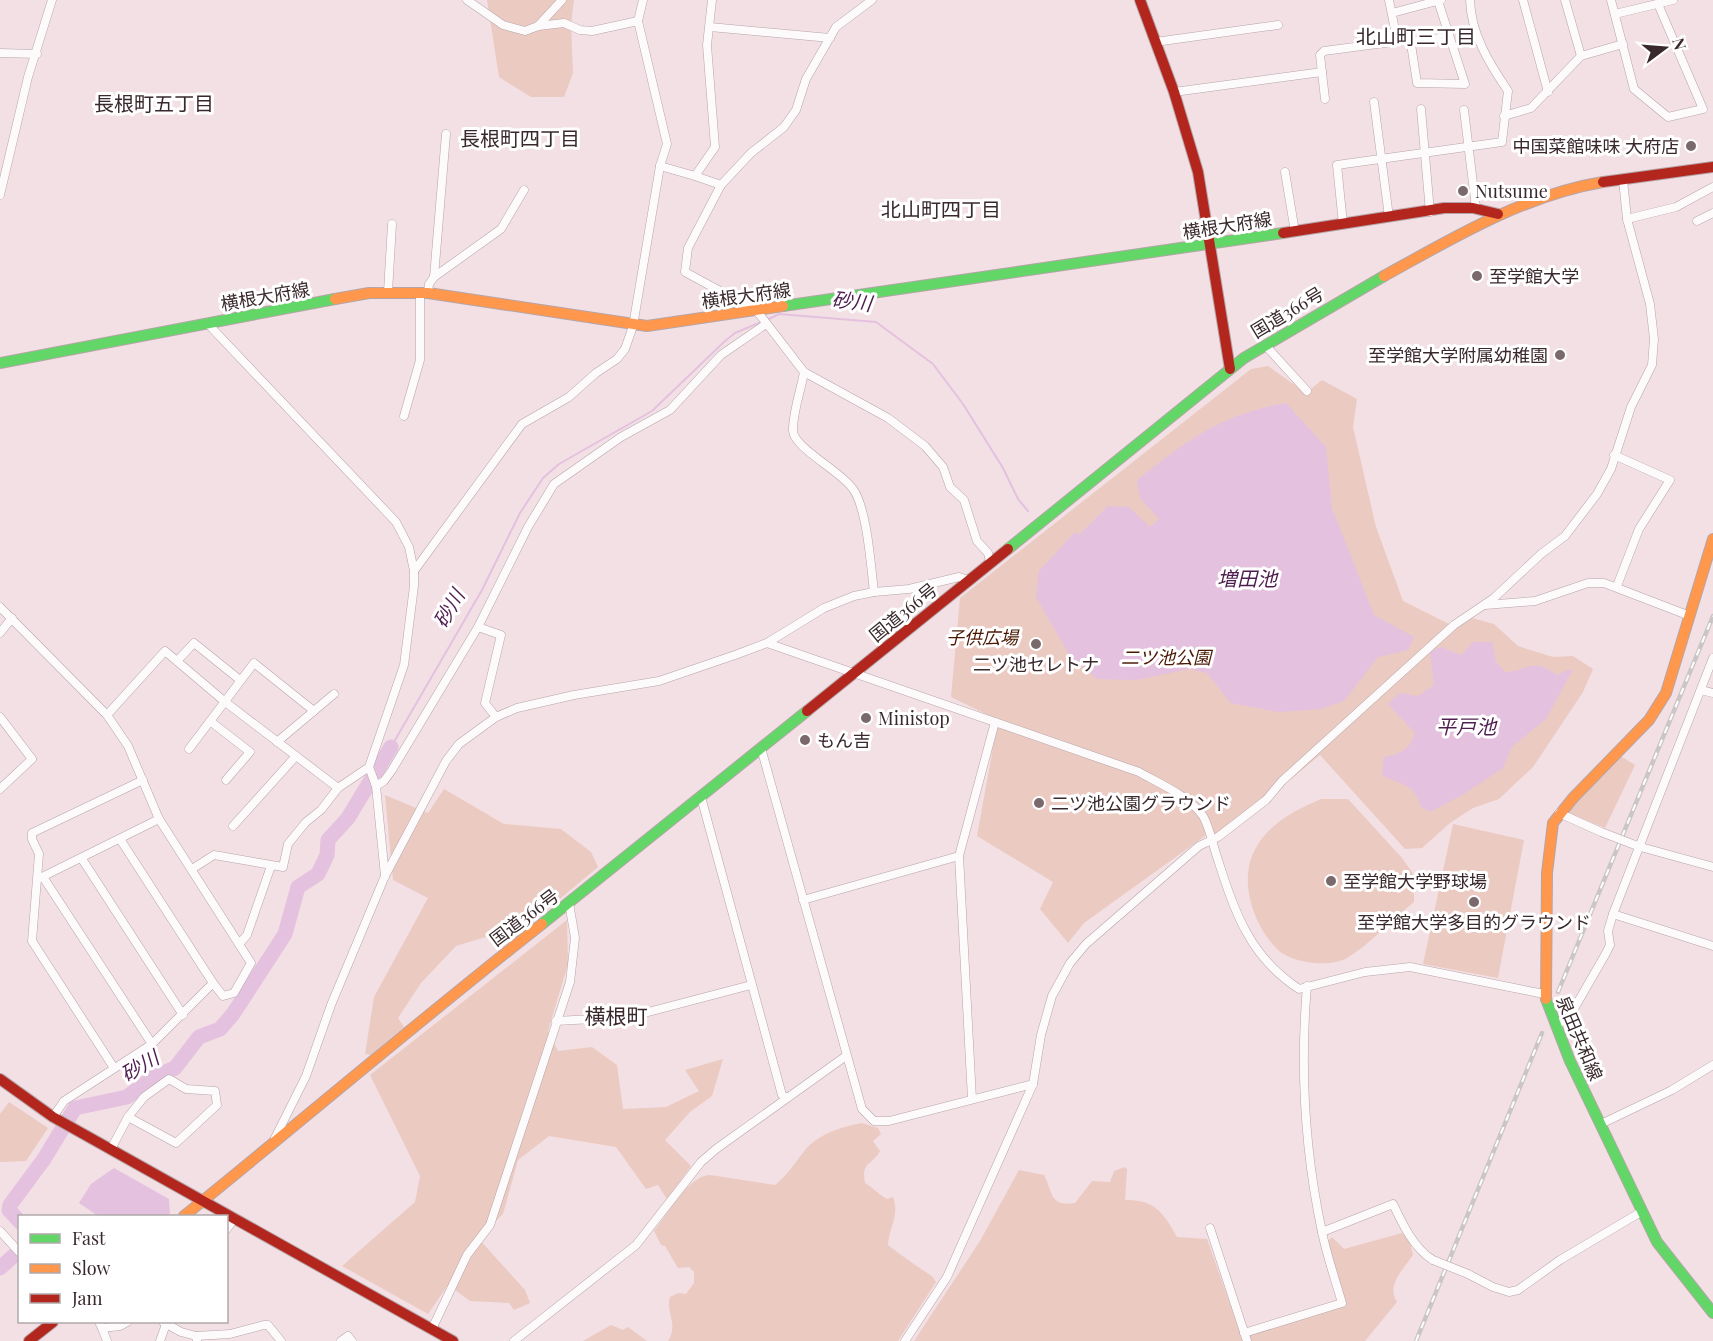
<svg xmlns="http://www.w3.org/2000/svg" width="1713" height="1341" viewBox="0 0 1713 1341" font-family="'Playfair Display','Noto Sans JP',serif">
	<rect width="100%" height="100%" fill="#f3e0e4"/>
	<g fill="#ebcac2">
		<path d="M487,0h87l-3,24 2,49 -9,24h-33l-32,-20z"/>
		<path d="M1268,366l38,27 16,-13 35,19 -4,28 23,100 27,74 46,23 23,-6 22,6 24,22 35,11 20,-1 20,13 -10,23 -50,75 -34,32 -26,9 -23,15 -28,25 -17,1 -85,-94 -99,82 -9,-6 -110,79 -18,13 -16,20 -28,-34 13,-27 -76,-46 21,-116 -47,-23 9,-99 291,-229z"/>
		<path d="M1619,755l16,10 -30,63 -41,-17z"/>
		<path d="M444,789l60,35 57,5 30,23 7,15 -97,81 -12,-12 -33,10 -35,37 -23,35 6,9 -34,28 -5,-1 9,-57 54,-99 -35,-18 -8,-85 43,18z"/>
		<path d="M1321,799h27l54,59 12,17v27c-21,17 -45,43 -67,56 -17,10 -57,5 -70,-9 -22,-22 -37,-63 -25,-93 12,-30 41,-45 69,-57z"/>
		<path d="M1453,824l71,16 -26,138 -75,-14z"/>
		<path d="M567,920l1,44 -20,67 10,20 34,-4 25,18 6,44 43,-2 33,-16 -14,-21 38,-11 -11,37 -22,16 -25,28 26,26 -24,33 -9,-14 -12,4 -30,-42 -67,-11 -31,24 -15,54 -25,24 47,52 5,13 -16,7 -5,-7 -39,-2 -22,-16 -20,29 -86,-48 73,-64 5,-26 -50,-101z"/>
		<path d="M9,1102l39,26 -22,33 -26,1v-48z"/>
		<path d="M862,1123l16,5 3,6 -8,7 7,10c-8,15 -19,10 -15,32 9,5 14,12 22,16l6,-2c7,19 -4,30 -5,48 3,3 40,29 44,31l4,6 -38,59h-230c11,-17 -3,-29 2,-44l8,-4 8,1 8,-11v-11l-5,-5 -11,1 -13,-22 -4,-1 -7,-14c13,-16 35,-56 56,-56l65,10c13,-10 21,-24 31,-36 14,-16 36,-22 56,-26z"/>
		<path d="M1125,1167l2,2 -2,31c29,-1 39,13 52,37l30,2 35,99 102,-35 -17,-61 5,-5 12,12 58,-16 8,9 3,13c-10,15 -27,30 -16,47l-32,39h-451l66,-100 39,-71 25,5c9,18 6,32 31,28l17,-22 18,1 4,-11z"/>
		<path d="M611,1325l12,5 5,-3 19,14h-64z"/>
	</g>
	<g fill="#e4c1df">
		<path d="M1286,403l40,44 6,61 42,107 40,22 -6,13 -30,7 -34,44 -23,8 -42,3 -48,-9 -24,-30 -18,-4 -53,11 -39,-1 -27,-23 -34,-59 3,-26 36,-39 4,3 29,-29 21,1 21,20 9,-8 -19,-21 -3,-18c51,-40 84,-66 149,-77z"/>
		<path d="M1473,642h19l4,20 9,10c27,-2 25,-15 52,3l13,-6 2,2 -26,48 -34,28 -9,21 -39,26 -34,18 -10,-6c-3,-20 -20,-23 -38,-30l2,-19c16,-3 26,-7 31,-24l-27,-29 12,-11 18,3 16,-11 -4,-33 11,-5 20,8z"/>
		<path d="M114,1168l55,31 1,16 -72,1 -19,-13 12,-19z"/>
	</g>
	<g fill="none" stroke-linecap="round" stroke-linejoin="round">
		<g stroke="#e4c1df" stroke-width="2">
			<path d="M767,320l12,-6 97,8 57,42 30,40 40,64 15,31 10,12"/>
			<path d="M391,747l91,-157 38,-77 23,-35 16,-14 93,-53 73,-70 10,-8 26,-11"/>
		</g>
		<g stroke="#e4c1df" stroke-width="15">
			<path d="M20,1222l-11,-12 1,-5 34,-46 31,-51 52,-11 25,-19 23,-10 24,-31 21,-8 13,-15 52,-80 13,-47 20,-13 9,-19 1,-15 20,-22 43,-71"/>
			<path d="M0,1268l20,-18"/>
		</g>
		<defs>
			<g id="street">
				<path d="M467,0l36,25 22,6 13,-5 26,-3 16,7 12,1 46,-10"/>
				<path d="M712,0l-5,45 8,102 -20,29 26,9"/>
				<path d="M872,0l-36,27 -30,52 -10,31 -12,17 -33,26 -30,32 -33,63 -3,24 72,39 47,61 84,46 37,28 18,21 7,20 14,13 13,41 11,12 2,9"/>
				<path d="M1523,0l25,92"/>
				<path d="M1565,0l16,56"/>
				<path d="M1611,0l23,89 34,28 35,-8 -45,-105"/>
				<path d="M1438,1l27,83 -48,-1 -6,-39 2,-3 35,-4"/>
				<path d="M1392,13l49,-13"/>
				<path d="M1615,14l58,-14"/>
				<path d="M538,26l24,-26"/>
				<path d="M710,27l120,11"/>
				<path d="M1155,42l123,-17"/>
				<path d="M0,53l37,1"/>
				<path d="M1174,92l148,-20"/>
				<path d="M1325,99l-5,-44 4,-4 68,-9 4,-7 -7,-35"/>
				<path d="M1374,102l15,115"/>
				<path d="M1421,109l9,103"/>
				<path d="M1464,110l12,98"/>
				<path d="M1504,116l27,-8 50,-52 42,-12"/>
				<path d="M660,166l35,10"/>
				<path d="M1285,172l10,60"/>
				<path d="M0,195l28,-118 24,-77"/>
				<path d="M1627,219l49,-12 37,-20"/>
				<path d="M1697,221l16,-8"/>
				<path d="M1343,224l-6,-59 165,-23 6,-51c-19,-28 -37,-57 -38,-91"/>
				<path d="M434,277l12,-143"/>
				<path d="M388,292l4,-68"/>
				<path d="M428,293l1,-9 5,-7 67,-48 23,-39"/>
				<path d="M1265,345l42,46"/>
				<path d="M804,372c-3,18 -11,39 -11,58 -1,17 48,41 60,59 14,19 18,78 21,103"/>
				<path d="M404,416l16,-56v-68"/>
				<path d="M1614,455l56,25 -31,49 -22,57"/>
				<path d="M414,571l108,-147 47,-27 27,-24 21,-14 8,-10 8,-23 27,-160 7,-22 -29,-123 5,-21"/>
				<path d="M1485,605l50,-4 53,-18h16l86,33"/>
				<path d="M0,607l107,108 21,31 31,73 92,144 -17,30 -11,3 -10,-13 -93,-144"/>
				<path d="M478,627l23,8 -16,68 11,14"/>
				<path d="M0,633l12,-15"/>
				<path d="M767,643l372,129c21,12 50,24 64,44 7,12 10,30 15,44 17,53 32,97 81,129l66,-17 45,-5 134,27"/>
				<path d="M177,661l17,-18 46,37"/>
				<path d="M1701,690l12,3"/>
				<path d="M107,715l58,-64 59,50 114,87"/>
				<path d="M0,717l32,42 -32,30"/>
				<path d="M210,721l40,31 -24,28"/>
				<path d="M277,742l57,-48"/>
				<path d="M761,748l101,361 12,12h15l144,-37"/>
				<path d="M189,749l65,-86 60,48"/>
				<path d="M369,767l7,19 9,90"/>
				<path d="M376,786l8,-5 8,-11 86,-143 50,-100 26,-43 67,-47 49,-27 51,-55 45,-31"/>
				<path d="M701,797l81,298 4,2"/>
				<path d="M1559,813l42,19"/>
				<path d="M233,826l63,-70"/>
				<path d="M1637,846l76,21"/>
				<path d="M82,859l101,156"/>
				<path d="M192,869l22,-14 69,12 5,-23 18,-22 15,-12 17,-22 31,-21 35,-102 10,-79v-15l-5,-24 -13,-25 -189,-199"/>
				<path d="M43,877l109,167"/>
				<path d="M40,878l119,-59"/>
				<path d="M803,900l156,-44"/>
				<path d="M1613,914l100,32"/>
				<path d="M239,944l8,-9 24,-69"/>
				<path d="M556,1021l73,-4 122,-32"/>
				<path d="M1557,1026l18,-19 30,-52 5,-10 -2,-14 5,-17 100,-256"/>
				<path d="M114,1068l-82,-127 7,-87 -7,-15v-6l111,-53"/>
				<path d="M169,1079l17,10 29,2 2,14 -41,38 -48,-26 16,-20z"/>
				<path d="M972,1099l-13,-243 36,-134"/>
				<path d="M53,1117l11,-16 88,-57 61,-61"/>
				<path d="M1601,1124l71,-34 41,-25"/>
				<path d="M275,1138l31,-62 25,-71 54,-129 61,-115 13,-17 37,-27 21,-9 57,-13 85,-14 76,-26 32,-12 57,-35 30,-12 20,-4 35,-3 50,-12 9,3"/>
				<path d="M111,1149l17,-32"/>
				<path d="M1210,1228l37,113"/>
				<path d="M226,1230l9,-12"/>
				<path d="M0,1231l20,22"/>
				<path d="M1322,1232l71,-28c9,19 21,45 40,56"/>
				<path d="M1468,1274l25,13 16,5 9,-2 42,-30 81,-48"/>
				<path d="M99,1322l3,6 18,-2 7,-4"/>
				<path d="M163,1322l18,10 15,4 1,4"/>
				<path d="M102,1328l5,13"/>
				<path d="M432,1329l35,-74 23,-30 80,-243 5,-44 -6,-35"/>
				<path d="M1244,1333l98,-30c-7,-24 -15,-47 -20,-71 -17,-80 -22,-164 -15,-246"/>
				<path d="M196,1336l34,-2 34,-9h4l13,16"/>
				<path d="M160,1341l6,-17"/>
				<path d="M341,1341l7,-5 4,5"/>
				<path d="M514,1341l122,-96 65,-83 15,-13 130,-93"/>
				<path d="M905,1341l42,-64 86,-193 8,-49 11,-39 18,-33 16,-19 113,-98 19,-9 48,-37 16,-19 172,-156 40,-27 47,-44 24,-18 32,-42 14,-25 20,-62 21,-42 2,-26 -4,-35 -23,-85 -4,-39"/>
			</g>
			<g id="fast">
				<path d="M783,306l500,-73"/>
				<path d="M0,363l335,-64"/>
				<path d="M1008,549l236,-191 140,-82"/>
				<path d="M542,924l265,-213"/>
				<path d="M1546,999l24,62 87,181 56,71"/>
			</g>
			<g id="slow">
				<path d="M1384,276c69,-38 140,-81 219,-94"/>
				<path d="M335,299l34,-6h59l219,33 136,-20"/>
				<path d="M1546,999l1,-126 6,-50 20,-25 76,-78 17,-27 47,-154"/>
				<path d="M184,1216c120,-97 237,-197 358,-292"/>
			</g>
			<g id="jam">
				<path d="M1140,0l34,92 24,80 32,197"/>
				<path d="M1603,182l110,-15"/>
				<path d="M1283,233l161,-25h29l25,6"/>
				<path d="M807,711l201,-162"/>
				<path d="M0,1079l53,38 400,224"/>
				<path d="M29,1341l24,-19"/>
			</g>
		</defs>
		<use href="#street" stroke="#b5a5a8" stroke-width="9"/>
		<use href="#fast" stroke="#b5a5a8" stroke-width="12"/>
		<use href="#slow" stroke="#b5a5a8" stroke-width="12"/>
		<use href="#jam" stroke="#b5a5a8" stroke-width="12"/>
		<use href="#street" stroke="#fdfafb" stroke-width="8"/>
		<use href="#fast" stroke="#63d668" stroke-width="10"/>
		<use href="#slow" stroke="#ff974d" stroke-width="10"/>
		<use href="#jam" stroke="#b3261e" stroke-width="10"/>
		<defs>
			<g id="rail">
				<path d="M1558,992l155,-376"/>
				<path d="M1416,1341l126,-308"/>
			</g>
		</defs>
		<use href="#rail" stroke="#cac5c6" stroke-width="4.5"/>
		<use href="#rail" stroke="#fff" stroke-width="2" stroke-dasharray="7" stroke-linecap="butt"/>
		<defs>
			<g id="street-bridge">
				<path d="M1601,832l34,13"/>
				<path d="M1433,1260l35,14"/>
			</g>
		</defs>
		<use href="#street-bridge" stroke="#b5a5a8" stroke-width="9" stroke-linecap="butt"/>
		<use href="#street-bridge" stroke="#fdfafb" stroke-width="8"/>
	</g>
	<g fill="#7a696c" stroke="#fff" stroke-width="2">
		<circle cx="1691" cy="146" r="6"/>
		<circle cx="1463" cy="191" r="6"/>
		<circle cx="1477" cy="276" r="6"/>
		<circle cx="1560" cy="355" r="6"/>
		<circle cx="1036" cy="644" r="6"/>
		<circle cx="866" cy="718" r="6"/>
		<circle cx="805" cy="740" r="6"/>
		<circle cx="1039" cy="803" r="6"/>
		<circle cx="1331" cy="881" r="6"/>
		<circle cx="1474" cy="902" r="6"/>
	</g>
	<g text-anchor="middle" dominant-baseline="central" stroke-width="6" stroke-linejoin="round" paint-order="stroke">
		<g font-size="18" fill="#39292c" stroke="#fff" text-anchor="start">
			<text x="1679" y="146" text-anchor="end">中国菜館味味 大府店</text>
			<text x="1475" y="191">Nutsume</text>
			<text x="1489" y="276">至学館大学</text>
			<text x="1548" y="355" text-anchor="end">至学館大学附属幼稚園</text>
			<text x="1036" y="664" text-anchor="middle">二ツ池セレトナ</text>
			<text x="878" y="718">Ministop</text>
			<text x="817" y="740">もん吉</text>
			<text x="1051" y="803">二ツ池公園グラウンド</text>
			<text x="1343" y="881">至学館大学野球場</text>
			<text x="1474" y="922" text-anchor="middle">至学館大学多目的グラウンド</text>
		</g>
		<g font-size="18" fill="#39292c" stroke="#fff">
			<text transform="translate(1227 225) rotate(-9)">横根大府線</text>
			<text transform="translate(746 295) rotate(-8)">横根大府線</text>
			<text transform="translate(265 296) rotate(-10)">横根大府線</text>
			<text transform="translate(1287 312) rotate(-31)">国道366号</text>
			<text transform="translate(903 612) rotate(-39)">国道366号</text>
			<text transform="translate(524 917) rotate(-37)">国道366号</text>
			<text transform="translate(1580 1038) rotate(67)">泉田共和線</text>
		</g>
		<g font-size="18" font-style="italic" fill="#491802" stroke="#fff">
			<text x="982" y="637">子供広場</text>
			<text x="1166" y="657">二ツ池公園</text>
		</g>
		<g font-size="20" fill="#39292c" stroke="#fff">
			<text x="1416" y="35">北山町三丁目</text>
			<text x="154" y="102">長根町五丁目</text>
			<text x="520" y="137">長根町四丁目</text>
			<text x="941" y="208">北山町四丁目</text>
		</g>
		<g font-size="20" font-style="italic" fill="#4f1d50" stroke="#fff">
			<text transform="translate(852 300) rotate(7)">砂川</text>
			<text x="1247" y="577">増田池</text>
			<text transform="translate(448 608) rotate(-60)">砂川</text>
			<text x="1466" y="725">平戸池</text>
			<text transform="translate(139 1065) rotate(-31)">砂川</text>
		</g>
		<g font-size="21" fill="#39292c" stroke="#fff">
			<text x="616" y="1015">横根町</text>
		</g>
	</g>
	<rect x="18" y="1215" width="210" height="108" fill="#ffffff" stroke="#b0a9ab" stroke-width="1.5"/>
	<rect x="30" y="1234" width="30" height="9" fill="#63d668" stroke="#b0a9ab" stroke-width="1.5"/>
	<text x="72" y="1245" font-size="18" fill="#39292c">Fast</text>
	<rect x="30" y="1264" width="30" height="9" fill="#ff974d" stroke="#b0a9ab" stroke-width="1.5"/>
	<text x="72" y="1275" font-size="18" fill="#39292c">Slow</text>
	<rect x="30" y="1294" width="30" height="9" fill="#b3261e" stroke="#b0a9ab" stroke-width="1.5"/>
	<text x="72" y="1305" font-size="18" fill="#39292c">Jam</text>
	<g transform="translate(1665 48) rotate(74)" stroke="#ffffff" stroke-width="4.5" paint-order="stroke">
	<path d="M0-4.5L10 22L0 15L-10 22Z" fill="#39292c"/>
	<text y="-9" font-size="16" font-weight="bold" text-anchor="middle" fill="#39292c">N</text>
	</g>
</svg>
